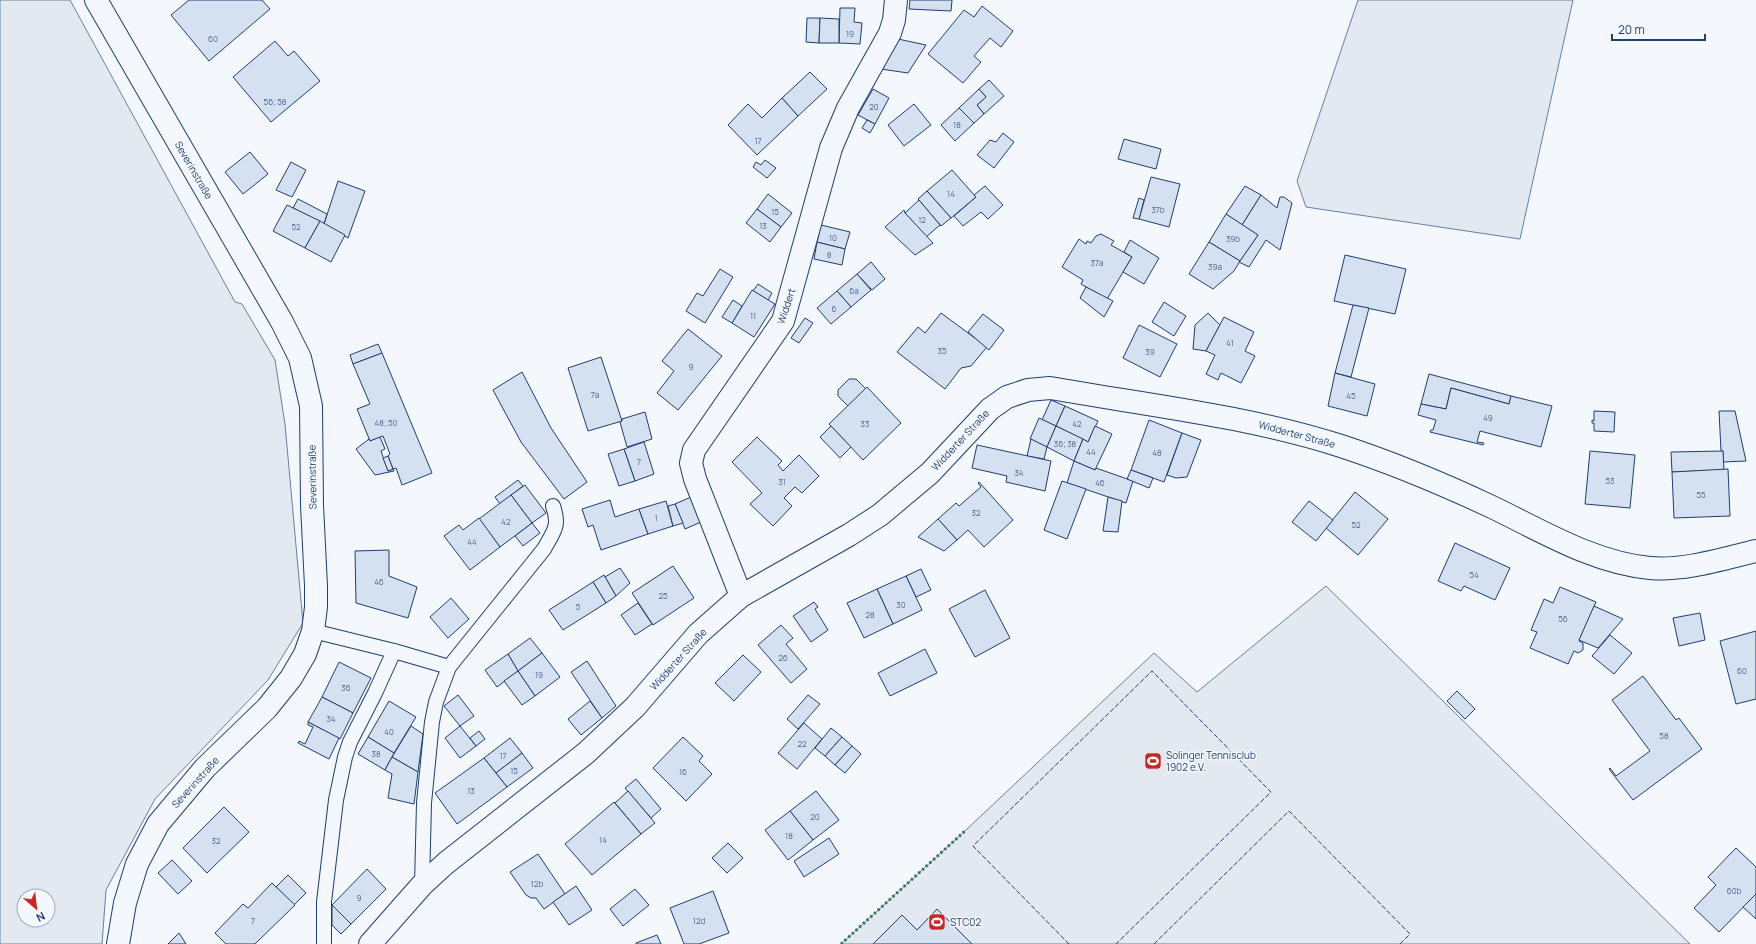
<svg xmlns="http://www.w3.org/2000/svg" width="1756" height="944" viewBox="0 0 1756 944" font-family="Manrope,sans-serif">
	<rect width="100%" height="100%" fill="#f4f7fb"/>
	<g fill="#e3e9f0" stroke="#687fa3" fill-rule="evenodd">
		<path d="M0,0h70l165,302 7,2 33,56 10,64 18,199 -35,57 -113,119 -49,91 -4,54h-102zM24,896h24v24h-24z"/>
		<path d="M1358,0h215l-53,239 -214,-32 -9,-26z"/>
		<path d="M1326,586l364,358h-849l125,-114 188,-177 43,39z"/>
	</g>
	<g fill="#d5e0f0" stroke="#1d3f73">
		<path d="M189,0h73l8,9 -61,52 -38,-46z"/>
		<path d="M910,0h42l-1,11 -42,-2z"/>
		<path d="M982,6l31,25 -12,16 -11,-9 -16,18 7,6 -18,21 -35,-29 36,-44 10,7z"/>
		<path d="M840,8h15l-1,14 8,1 -2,21 -21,-1z"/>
		<path d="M807,18h13l-1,25 -13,-1z"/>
		<path d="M820,18l19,1v24h-20z"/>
		<path d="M898,39l28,6 -18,28 -27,-4z"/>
		<path d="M275,41l13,15 6,-5 26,30 -49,41 -38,-45z"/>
		<path d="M810,72l17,17 -29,27 -16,-18z"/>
		<path d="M989,80l15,16 -20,18 -7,-9 9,-8 -7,-8z"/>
		<path d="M873,89l16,9 -14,26 -17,-9z"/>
		<path d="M979,89l7,8 -9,8 7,9 -10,9 -15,-15z"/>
		<path d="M782,98l16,18 -41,39 -29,-30 20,-21 14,14z"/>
		<path d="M914,104l17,21 -27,21 -16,-21z"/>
		<path d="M959,108l15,15 -19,18 -14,-16z"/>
		<path d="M867,120l8,4 -5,9 -8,-5z"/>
		<path d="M1003,133l11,9 -20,26 -17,-13 13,-15 6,2z"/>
		<path d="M1124,139l37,10 -5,20 -38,-10z"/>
		<path d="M250,152l18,22 -25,20 -18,-22z"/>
		<path d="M765,160l11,8 -9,10 -14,-11 3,-5 5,3z"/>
		<path d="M291,162l15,8 -14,27 -16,-7z"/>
		<path d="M952,170l24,27 -25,21 -24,-27z"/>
		<path d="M1151,177l29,7 -11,43 -30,-8z"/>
		<path d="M338,181l27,10 -17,47 -24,-14z"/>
		<path d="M985,186l18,19 -15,14 -7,-7 -18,14 -9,-10 22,-19 -2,-2z"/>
		<path d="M1245,186l16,9 -19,30 -16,-11z"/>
		<path d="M927,191l24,27 -10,8 -23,-27z"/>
		<path d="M768,194l24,19 -11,14 -24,-18z"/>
		<path d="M1261,195l16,13 3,-11h4l8,6 -12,47 -14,-10 -17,27 -10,-5 19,-27 -16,-10z"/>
		<path d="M1139,198l5,2 -5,19 -6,-1z"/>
		<path d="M298,199l29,15 -3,10 -31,-16z"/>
		<path d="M919,200l21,25 -14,12 -21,-24z"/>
		<path d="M287,205l33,16 -15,27 -32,-17z"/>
		<path d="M757,209l24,18 -11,15 -24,-19z"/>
		<path d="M904,210l1,3 28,30 -18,12 -30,-28z"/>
		<path d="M1226,214l32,21 -18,26 -31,-19z"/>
		<path d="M320,221l25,14 -14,27 -26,-14z"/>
		<path d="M821,225l29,7 -5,17 -28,-7z"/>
		<path d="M1101,234l13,7 -3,4 21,12 -25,42 -26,-15 2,-4 -21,-13 17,-28 7,5 1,-3 4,2 5,-7z"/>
		<path d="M1130,240l29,18 -15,26 -21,-12 9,-15 -8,-5z"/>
		<path d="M817,242l28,7 -3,16 -28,-6z"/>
		<path d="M1209,242l31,19 -6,10 -21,18 -24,-15z"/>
		<path d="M1345,255l61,14 -11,45 -61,-13z"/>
		<path d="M871,262l14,17 -13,11 -15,-16z"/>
		<path d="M720,269l13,8 -28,46 -19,-12 11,-18 6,3z"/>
		<path d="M857,274l14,16 -20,17 -14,-16z"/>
		<path d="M758,284l14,9 -4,7 -15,-9z"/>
		<path d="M1086,287l27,14 -9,16 -24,-19z"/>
		<path d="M752,290l23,14 -21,33 -22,-14z"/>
		<path d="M837,291l14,16 -20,17 -14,-16z"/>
		<path d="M733,300l9,6 -10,17 -10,-6z"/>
		<path d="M1164,302l22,14 -12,20 -22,-14z"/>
		<path d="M1353,305l16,3 -18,69 -16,-4z"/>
		<path d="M941,313l46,34 -16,19 -10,2 -16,21 -48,-37 21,-25 7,6z"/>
		<path d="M1208,313l12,12 -14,26 -13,-2 2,-24z"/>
		<path d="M983,314l21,16 -15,20 -21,-18z"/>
		<path d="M1224,317l30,15 -9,19 10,5 -14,27 -20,-10 -3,7 -12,-6 9,-19 -9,-4z"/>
		<path d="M805,318l8,5 -14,20 -8,-5z"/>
		<path d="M1139,325l38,19 -17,33 -37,-19z"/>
		<path d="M688,329l34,27 -44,54 -21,-17 17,-22 -12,-10z"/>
		<path d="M378,344l4,9 -29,11 -3,-9z"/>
		<path d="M382,353l50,120 -30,12 -6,-17 -3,1 -5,-13 2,-2 -7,-18 -13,5 -13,-32 13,-5 -17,-40z"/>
		<path d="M601,357l21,64 -34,10 -20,-63z"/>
		<path d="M522,372l29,56 36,54 -23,17 -43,-57 -28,-52z"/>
		<path d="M1335,373l40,11 -8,32 -39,-10z"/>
		<path d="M1429,374l82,22 -2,8 -58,-16 -5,21 -25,-5z"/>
		<path d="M849,379h7l10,10 -18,17 -10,-10v-6z"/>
		<path d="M867,387l34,36 -38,37 -34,-36z"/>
		<path d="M1451,388l58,16 2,-8 41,10 -11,41 -61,-16 -3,11 7,1 -1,2 -53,-13 1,-2h2l3,-10 -18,-5 3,-11 25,5z"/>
		<path d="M1051,400l14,6 -9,20 -14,-6z"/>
		<path d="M1065,406l33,15 -10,21 -32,-16z"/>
		<path d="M1594,411l21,1 -1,20 -20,-1v-8h-2v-3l2,1z"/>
		<path d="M1719,411h16l11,50 -23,1v-11h-2z"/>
		<path d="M645,412l7,27 -25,8 -7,-25 2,-1v-2z"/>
		<path d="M1039,418l17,8 -9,21 -17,-8z"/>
		<path d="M1149,420l33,13 -18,49 -33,-12z"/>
		<path d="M831,426l20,21 -11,11 -20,-21z"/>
		<path d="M1056,426l27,13 -9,22 -27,-14z"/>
		<path d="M1095,426l17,8 -17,36 -21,-9 9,-22 5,3z"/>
		<path d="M1182,433l19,7 -14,37 -11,1 -9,-3z"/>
		<path d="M380,437l5,12 -4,2 7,20 5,-2 1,2 -19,4 -19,-26 13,-10 1,2z"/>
		<path d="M757,437l25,24 -4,4 5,6 16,-16 20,21 -17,17 -7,-6 -11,11 8,8 -19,20 -23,-22 12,-11 -30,-31z"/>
		<path d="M1031,439l16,8 -3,12 -17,-3z"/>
		<path d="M644,442l10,32 -19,7 -11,-32z"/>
		<path d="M977,445l74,16 -6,30 -39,-9 1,-6 -35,-8z"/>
		<path d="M624,449l11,32 -16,5 -11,-32z"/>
		<path d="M1590,451l45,4 -5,53 -45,-4z"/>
		<path d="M1723,451l1,19 -52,2 -1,-20z"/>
		<path d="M388,456l5,13 -5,2 -5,-13z"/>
		<path d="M1074,461l21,9 1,-2 37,13 -7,22 -59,-20z"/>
		<path d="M1728,469l2,47 -56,2 -2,-46z"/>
		<path d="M1131,470l22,8 -4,10 -22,-9z"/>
		<path d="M518,480l5,6 -23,18 -5,-7z"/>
		<path d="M1062,481l24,8 -19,50 -23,-9z"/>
		<path d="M979,482l34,38 -29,27 -16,-17 -11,10 -19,-21 18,-16 3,3 22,-19 -3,-4z"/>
		<path d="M525,485l21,28 -14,10 -21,-28z"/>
		<path d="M1355,492l33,27 -30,36 -32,-27z"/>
		<path d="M511,495l21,28 -32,24 -21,-28z"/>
		<path d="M691,497l10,25 -16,7 -10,-25z"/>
		<path d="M1108,497l14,4 -4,31 -15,-1z"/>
		<path d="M610,500l5,17 24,-8 9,25 -47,16 -8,-25 -5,2 -6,-18z"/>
		<path d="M666,501l7,25 -25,8 -9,-25z"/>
		<path d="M1309,501l24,19 -17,21 -24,-19z"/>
		<path d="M675,504l8,19 -10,3 -5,-20z"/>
		<path d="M479,518l21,29 -30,23 -26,-34 15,-11 4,5z"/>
		<path d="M938,519l19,21 -13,11 -26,-14z"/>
		<path d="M532,523l8,10 -17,13 -8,-10z"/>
		<path d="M1455,543l55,25 -15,32 -31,-14 -3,5 -23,-10z"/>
		<path d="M389,550v26l28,11 -9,31 -52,-15 -1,-52z"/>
		<path d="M673,566l21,32 -41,27 -21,-32z"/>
		<path d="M620,568l10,15 -14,13 -11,-19z"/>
		<path d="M921,569l10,21 -15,7 -10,-21z"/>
		<path d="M604,575l12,21 -10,7 -13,-21z"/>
		<path d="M906,576l16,34 -29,14 -16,-35z"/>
		<path d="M593,582l13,21 -43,27 -14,-20z"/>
		<path d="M1560,587l36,15 -17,39 4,2v7l-5,3 -4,-2 -6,13 -38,-16 7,-16 -6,-2 13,-31 9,4z"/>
		<path d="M877,589l16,35 -29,14 -17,-35z"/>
		<path d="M985,590l25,48 -35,19 -26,-48z"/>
		<path d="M451,598l18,21 -21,19 -18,-21z"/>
		<path d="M814,602l4,5 -3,2 13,21 -17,12 -18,-26z"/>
		<path d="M638,603l14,21 -17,11 -14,-20z"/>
		<path d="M1594,606l29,13 -25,29 -19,-8z"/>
		<path d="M1700,613l5,27 -26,6 -6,-28z"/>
		<path d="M781,625l12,13 -7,6 21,25 -16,14 -33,-38z"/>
		<path d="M1756,631v68l-20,5 -16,-63z"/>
		<path d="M1610,635l22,18 -18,21 -22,-18z"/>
		<path d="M530,638l12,15 -24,18 -10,-17z"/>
		<path d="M925,649l12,24 -47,23 -12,-23z"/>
		<path d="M542,653l18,24 -25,19 -17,-25z"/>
		<path d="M508,654l10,17 -21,16 -12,-17z"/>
		<path d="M743,655l18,17 -27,29 -19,-18z"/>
		<path d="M587,661l29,45 -14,12 -31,-46z"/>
		<path d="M339,662l32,16 -18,35 -31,-16z"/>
		<path d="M518,671l17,25 -13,9 -18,-24z"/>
		<path d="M1643,676l33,44 3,-2 23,31 -69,51 -24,-31 1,-1 6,8 34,-25 -38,-51z"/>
		<path d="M1457,691l18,18 -10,10 -18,-18z"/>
		<path d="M458,695l16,21 -14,10 -16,-20z"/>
		<path d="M808,695l12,9 -22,25 -11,-10z"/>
		<path d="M322,697l31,16 -13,26 -32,-17z"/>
		<path d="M389,701l27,16 -22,36 -26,-16z"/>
		<path d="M590,701l12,17 -21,17 -13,-16z"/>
		<path d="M308,722l31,16 -10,21 -31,-16 1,-2 6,3 8,-17 -5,-2z"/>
		<path d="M804,723l18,16 -25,30 -19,-16z"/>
		<path d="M411,726l12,8 -5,38 -26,-15z"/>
		<path d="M460,726l16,20 -16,12 -15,-20z"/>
		<path d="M831,728l11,9 -17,19 -10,-8z"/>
		<path d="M479,731l6,8 -9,7 -6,-8z"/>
		<path d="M368,737l26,16 -9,17 -27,-16z"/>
		<path d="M683,737l20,19 -4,5 13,13 -26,27 -33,-33z"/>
		<path d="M842,737l10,9 -17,19 -10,-9z"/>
		<path d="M510,738l12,15 -26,20 -12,-15z"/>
		<path d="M852,746l9,8 -16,19 -10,-8z"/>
		<path d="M522,753l11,15 -26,19 -11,-14z"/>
		<path d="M392,757l26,15 -4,32 -26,-6 4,-24 -7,-4z"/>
		<path d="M484,758l23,29 -50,37 -22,-31z"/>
		<path d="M636,779l25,30 -10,9 -26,-30z"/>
		<path d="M628,791l27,32 -14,11 -26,-31z"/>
		<path d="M816,791l23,29 -26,20 -23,-29z"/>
		<path d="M614,802l27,32 -49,41 -27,-31z"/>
		<path d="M224,807l25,25 -42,41 -24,-25z"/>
		<path d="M790,811l23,29 -25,20 -23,-30z"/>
		<path d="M829,838l10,16 -35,23 -10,-16z"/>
		<path d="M728,843l15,15 -16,15 -15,-15z"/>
		<path d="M1736,848l20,19v27l-37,38 -25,-24 22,-23 -8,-8z"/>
		<path d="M538,854l27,40 -21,15 -8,-11h-5l-5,-3 -16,-23z"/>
		<path d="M172,860l20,21 -14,13 -20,-21z"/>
		<path d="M367,869l19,20 -35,35 -19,-19z"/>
		<path d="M288,875l18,18 -12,12 -18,-18z"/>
		<path d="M272,883l23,22 -40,39h-29l-11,-11 28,-29 5,4z"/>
		<path d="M576,886l16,24 -23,15 -16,-23z"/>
		<path d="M635,889l14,16 -26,21 -13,-17z"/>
		<path d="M713,891l16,42 -30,11h-15l-14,-36z"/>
		<path d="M1756,894v25l-13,-12z"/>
		<path d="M332,905l19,19 -10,10 -9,-9z"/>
		<path d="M937,909l35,35h-99l29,-29 15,15z"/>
		<path d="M179,933l7,11h-18z"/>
		<path d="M657,935l4,9h-25v-1z"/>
	</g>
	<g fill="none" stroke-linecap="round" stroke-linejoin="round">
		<defs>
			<g id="service">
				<path d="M313,631l81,20 55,16 95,-118c10,-18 16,-23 9,-43"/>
				<path d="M422,885l2,-82 8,-81 4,-20 13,-35"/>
				<path d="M324,944v-42l12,-102 9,-43 5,-15 25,-49 19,-42"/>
			</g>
			<g id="minor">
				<path d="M96,0l186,322 18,36 11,48 1,99 4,81v21l-3,24 -8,23 -14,24 -24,30 -62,60 -47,56 -21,40 -12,39 -7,41"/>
				<path d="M741,596l-46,-117 -4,-16 3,-13 89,-129 48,-173 17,-40 42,-75 4,-13 2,-20"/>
				<path d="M370,944l52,-59 24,-22 140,-110 49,-46 63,-73 43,-38 108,-61 31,-20 50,-42 60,-64 17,-12 21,-7 22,-2c97,17 197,28 291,58 52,17 102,38 151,61 50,24 102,56 158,61 35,3 72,-9 106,-17"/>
			</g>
		</defs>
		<use href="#service" stroke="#1d3f73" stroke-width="16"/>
		<use href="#minor" stroke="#1d3f73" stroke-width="24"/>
		<use href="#service" stroke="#f4f7fb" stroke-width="14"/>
		<use href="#minor" stroke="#f4f7fb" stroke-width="22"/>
		<path stroke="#2c6c60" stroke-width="3" stroke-dasharray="2 3" stroke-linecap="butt" d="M841,944l125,-114"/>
		<g stroke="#1d3f73" stroke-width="1" stroke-dasharray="5 2" stroke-linecap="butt">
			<path d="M1069,944l-96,-98 179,-175 119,121 -155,152"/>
			<path d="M1154,944l135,-133 121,123 -10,10"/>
		</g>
	</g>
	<defs>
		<symbol id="stadium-square" viewBox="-11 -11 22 22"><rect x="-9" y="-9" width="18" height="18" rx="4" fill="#c62828" stroke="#f4f7fb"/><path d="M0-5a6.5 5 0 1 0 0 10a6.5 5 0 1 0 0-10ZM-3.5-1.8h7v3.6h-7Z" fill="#fff"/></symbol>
	</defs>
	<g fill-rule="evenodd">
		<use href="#stadium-square" x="1143" y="751" width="20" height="20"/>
		<use href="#stadium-square" x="927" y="912" width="20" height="20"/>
	</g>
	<g text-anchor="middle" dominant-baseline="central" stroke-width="3" stroke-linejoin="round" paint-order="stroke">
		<g font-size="8" fill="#4b6792">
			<text x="850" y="33">19</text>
			<text x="213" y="38">60</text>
			<text x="275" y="101">56; 58</text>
			<text x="874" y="106">20</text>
			<text x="957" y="124">18</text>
			<text x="758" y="140">17</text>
			<text x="951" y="193">14</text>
			<text x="1158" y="209">37b</text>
			<text x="775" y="211">15</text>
			<text x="922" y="219">12</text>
			<text x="763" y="225">13</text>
			<text x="296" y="226">52</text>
			<text x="833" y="237">10</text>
			<text x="1233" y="238">39b</text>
			<text x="829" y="254">8</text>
			<text x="1097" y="262">37a</text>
			<text x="1215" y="266">39a</text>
			<text x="854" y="290">6a</text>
			<text x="834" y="308">6</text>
			<text x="753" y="315">11</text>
			<text x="1230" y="342">41</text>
			<text x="942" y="350">35</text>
			<text x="1150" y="351">39</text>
			<text x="691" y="366">9</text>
			<text x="595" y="394">7a</text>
			<text x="1351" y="395">45</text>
			<text x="1488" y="417">49</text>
			<text x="386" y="422">48; 50</text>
			<text x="865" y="423">33</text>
			<text x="1077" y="423">42</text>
			<text x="1065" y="443">36; 38</text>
			<text x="1091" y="451">44</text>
			<text x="1157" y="452">48</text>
			<text x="639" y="461">7</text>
			<text x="1019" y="472">34</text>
			<text x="1610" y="480">53</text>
			<text x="782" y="481">31</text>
			<text x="1100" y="482">46</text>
			<text x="1701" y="494">55</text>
			<text x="976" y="512">32</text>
			<text x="656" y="517">1</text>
			<text x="506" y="521">42</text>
			<text x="1356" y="524">52</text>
			<text x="472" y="541">44</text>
			<text x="1474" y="574">54</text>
			<text x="379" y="581">46</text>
			<text x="663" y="595">25</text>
			<text x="901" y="604">30</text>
			<text x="578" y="606">5</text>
			<text x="870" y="614">28</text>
			<text x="1563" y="618">56</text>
			<text x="783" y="657">26</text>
			<text x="1742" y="670">60</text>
			<text x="539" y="674">19</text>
			<text x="346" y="687">36</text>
			<text x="331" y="718">34</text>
			<text x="389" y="731">40</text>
			<text x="1664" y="735">58</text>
			<text x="802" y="743">22</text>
			<text x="376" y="753">38</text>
			<text x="503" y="755">17</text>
			<text x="514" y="770">15</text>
			<text x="683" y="771">16</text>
			<text x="471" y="790">13</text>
			<text x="815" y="816">20</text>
			<text x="789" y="835">18</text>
			<text x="603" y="839">14</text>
			<text x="216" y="840">32</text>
			<text x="537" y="883">12b</text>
			<text x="1734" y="890">60b</text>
			<text x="359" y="897">9</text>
			<text x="253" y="920">7</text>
			<text x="699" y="920">12d</text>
		</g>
		<g font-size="10" fill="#1d3f73" stroke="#f4f7fb">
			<text transform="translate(194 170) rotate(60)">Severinstraße</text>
			<text transform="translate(786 306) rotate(-72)">Widdert</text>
			<text transform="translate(1297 434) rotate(15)">Widderter Straße</text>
			<text transform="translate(960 440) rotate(-47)">Widderter Straße</text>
			<text transform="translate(312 477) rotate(-91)">Severinstraße</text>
			<text transform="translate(678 659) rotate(-48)">Widderter Straße</text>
			<text transform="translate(195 782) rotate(-48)">Severinstraße</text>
		</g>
		<g font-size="10" fill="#1d3f73" stroke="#f4f7fb" text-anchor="start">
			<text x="1166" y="755">Solinger Tennisclub<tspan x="1166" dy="12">1902 e.V.</tspan></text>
			<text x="950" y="922">STC02</text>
		</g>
	</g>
	<g transform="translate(36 908) rotate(152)"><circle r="19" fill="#f4f7fb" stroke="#9eadc5"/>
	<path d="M0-3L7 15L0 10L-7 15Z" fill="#c62828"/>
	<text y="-6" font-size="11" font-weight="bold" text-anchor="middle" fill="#1d3f73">N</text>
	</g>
	<path d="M1612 34v6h93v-6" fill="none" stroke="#1d3f73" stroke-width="2"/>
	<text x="1618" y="34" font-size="12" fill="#1d3f73" stroke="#f4f7fb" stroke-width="3" paint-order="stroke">20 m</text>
</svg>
